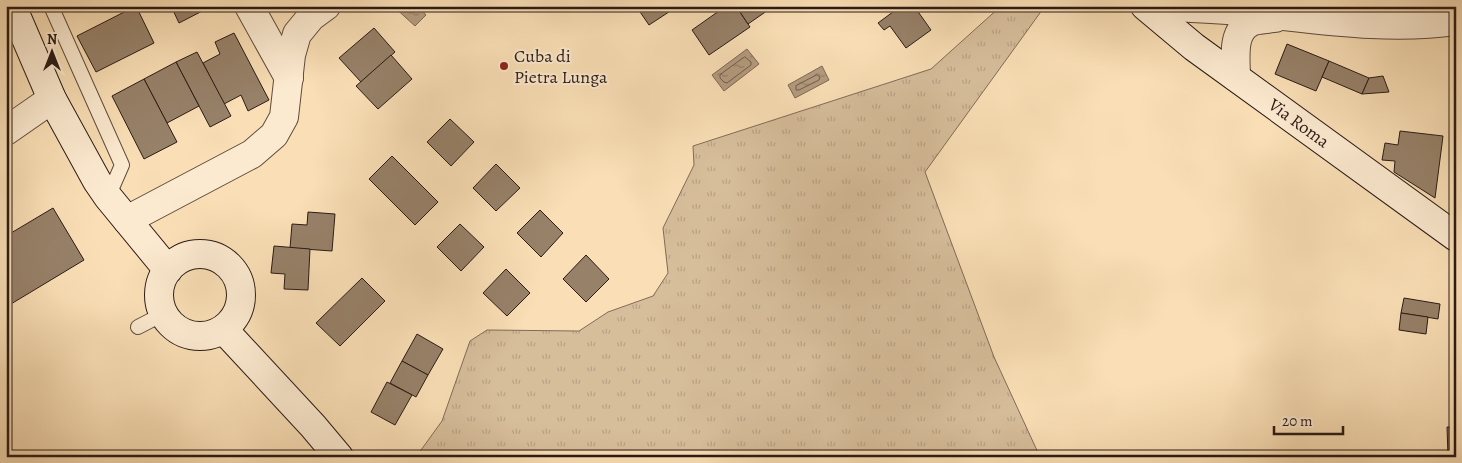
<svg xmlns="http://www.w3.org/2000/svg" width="1462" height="463" viewBox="0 0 1462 463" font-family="Alegreya,serif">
	<defs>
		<pattern id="grass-tufts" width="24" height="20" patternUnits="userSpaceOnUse" patternTransform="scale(1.25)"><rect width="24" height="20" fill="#d7be9b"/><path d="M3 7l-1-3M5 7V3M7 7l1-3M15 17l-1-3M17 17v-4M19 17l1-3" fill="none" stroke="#b9a385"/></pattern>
		<pattern id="water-ripples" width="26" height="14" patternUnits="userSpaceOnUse" patternTransform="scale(1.25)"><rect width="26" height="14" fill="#b49c7f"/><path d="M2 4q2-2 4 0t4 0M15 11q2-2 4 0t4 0" fill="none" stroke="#937e67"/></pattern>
	</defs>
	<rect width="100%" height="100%" fill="#fadfb6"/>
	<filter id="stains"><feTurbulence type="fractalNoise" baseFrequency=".004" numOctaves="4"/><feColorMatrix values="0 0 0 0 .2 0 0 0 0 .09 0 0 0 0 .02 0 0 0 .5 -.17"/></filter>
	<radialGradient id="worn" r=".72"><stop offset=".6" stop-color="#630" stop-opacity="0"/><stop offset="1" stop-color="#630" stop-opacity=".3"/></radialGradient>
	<path fill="url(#grass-tufts)" stroke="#816c58" d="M1001,6h44l-120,166 69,185 46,100h-624l26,-36 28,-80 17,-11 92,1 29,-19 45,-16 15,-23 -5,-45 31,-63 -1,-19 238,-77z"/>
	<g fill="url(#water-ripples)" stroke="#7d6855">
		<path d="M393,6h25l8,9 -11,11z"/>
		<path d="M747,49l12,15 -35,27 -12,-16z"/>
		<path d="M822,66l7,14 -34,18 -7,-13z"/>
	</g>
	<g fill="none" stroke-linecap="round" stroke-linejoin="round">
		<g stroke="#705c4a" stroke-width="1">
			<path d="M745,57l6,5v3l-24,18 -3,-1 -4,-4v-3z"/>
			<path d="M817,75l3,2 -1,3 -20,10h-3v-4z"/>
		</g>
	</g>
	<g fill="#978169" stroke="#2b1b15">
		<path d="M136,6l18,37 -58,29 -19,-36z"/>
		<path d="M171,6h41l-33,17z"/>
		<path d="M636,6h42l-29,19z"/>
		<path d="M726,6h10l14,21 -41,28 -17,-25z"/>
		<path d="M736,6h38l-26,18z"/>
		<path d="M901,6h13l17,24 -25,18 -16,-22 -6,4 -6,-7z"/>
		<path d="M374,28l21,24 -34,30 -22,-24z"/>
		<path d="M234,33l35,67 -21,11 -7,-16 -17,9 -21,-41 17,-9 -5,-12z"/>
		<path d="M1287,44l42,17 -13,30 -41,-17z"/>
		<path d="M197,52l34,64 -21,11 -34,-65z"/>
		<path d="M391,55l21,24 -34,30 -22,-23z"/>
		<path d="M1329,61l40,17 -7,16 -40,-17z"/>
		<path d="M176,62l23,44 -32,17 -23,-44z"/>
		<path d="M1383,76l6,16 -27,2 7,-16z"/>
		<path d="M144,79l33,63 -33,17 -32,-63z"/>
		<path d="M450,119l24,23 -23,24 -24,-24z"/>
		<path d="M1400,131l43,5 -8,62 -41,-26 1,-11 -13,-1 3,-17 13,2z"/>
		<path d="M392,156l46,46 -23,23 -46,-46z"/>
		<path d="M496,164l24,24 -24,23 -23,-23z"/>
		<path d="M53,208l31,52 -78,47v-71z"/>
		<path d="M540,210l23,23 -22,24 -24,-24z"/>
		<path d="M308,212l27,2 -3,37 -42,-3 2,-24 15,1z"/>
		<path d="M460,224l24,23 -23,24 -24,-24z"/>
		<path d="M274,246l36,3 -2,41 -24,-1 1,-15 -14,-1z"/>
		<path d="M586,255l23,24 -23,23 -23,-23z"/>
		<path d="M506,269l24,24 -23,23 -24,-23z"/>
		<path d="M362,278l23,23 -45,45 -24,-23z"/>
		<path d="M1404,298l36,6 -2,15 -37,-6z"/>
		<path d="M1401,313l27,4 -2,17 -27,-4z"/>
		<path d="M417,334l26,15 -15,26 -26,-14z"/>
		<path d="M402,361l26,14 -12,22 -26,-14z"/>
		<path d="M387,382l25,13 -17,30 -24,-13z"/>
		<path d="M1447,427h9v30h-8z"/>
	</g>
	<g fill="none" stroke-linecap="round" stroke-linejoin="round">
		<defs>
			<g id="lane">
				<path d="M51,6l71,159 -14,32"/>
				<path d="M138,327l25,-13"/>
			</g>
			<g id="street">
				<path d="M249,6l40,72"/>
				<path d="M1148,6c33,2 67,2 99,6 70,7 139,19 209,9"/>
				<path d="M1236,77c0,-17 -5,-46 15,-55 6,-3 17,-3 24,-4"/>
				<path d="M6,131l46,-32"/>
				<path d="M127,220l125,-66 22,-19 10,-18 7,-62 6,-21 14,-17 15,-11"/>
			</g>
			<g id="secondary">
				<path d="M12,6l40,93 45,82 11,16 60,73"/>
				<path d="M1145,6l49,41 262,190"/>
				<circle cx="200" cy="295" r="41"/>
				<path d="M224,330l89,96 26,31"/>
			</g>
		</defs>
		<use href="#lane" stroke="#5f4c3d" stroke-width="16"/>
		<use href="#street" stroke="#5f4c3d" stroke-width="30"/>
		<use href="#secondary" stroke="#2b1b15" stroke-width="30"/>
		<use href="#lane" stroke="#fcead0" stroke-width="14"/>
		<use href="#street" stroke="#fcead0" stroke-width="28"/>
		<use href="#secondary" stroke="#fcead0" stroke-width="28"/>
	</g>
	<circle fill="#8f2418" stroke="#fcead0" stroke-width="2" cx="504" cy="66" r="5"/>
	<g text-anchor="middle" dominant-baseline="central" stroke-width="4" stroke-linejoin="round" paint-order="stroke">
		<g font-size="18" fill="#2b1b15" stroke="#fcead0" text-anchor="start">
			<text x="514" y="56">Cuba di<tspan x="514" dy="21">Pietra Lunga</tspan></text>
		</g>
		<g font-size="18" fill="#2b1b15" stroke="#fcead0">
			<text transform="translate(1299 123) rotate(36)">Via Roma</text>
		</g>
	</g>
	<rect width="1462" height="463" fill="none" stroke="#fadfb6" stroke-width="25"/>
	<rect x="8" y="8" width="1447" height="448" fill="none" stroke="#2b1b15" stroke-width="2.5"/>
	<rect x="12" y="12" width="1437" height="438" fill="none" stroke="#2b1b15"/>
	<g transform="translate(52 52)" stroke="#fcead0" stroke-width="4" paint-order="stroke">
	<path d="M0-4L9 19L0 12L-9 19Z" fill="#2b1b15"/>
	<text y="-8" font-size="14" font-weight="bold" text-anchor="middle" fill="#2b1b15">N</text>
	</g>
	<path d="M1274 426v8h69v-8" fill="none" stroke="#2b1b15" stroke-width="2.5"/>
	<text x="1282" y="426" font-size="15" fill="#2b1b15" stroke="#fcead0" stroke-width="4" paint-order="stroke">20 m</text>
	<rect width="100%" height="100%" filter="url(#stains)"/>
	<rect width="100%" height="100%" fill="url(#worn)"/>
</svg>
